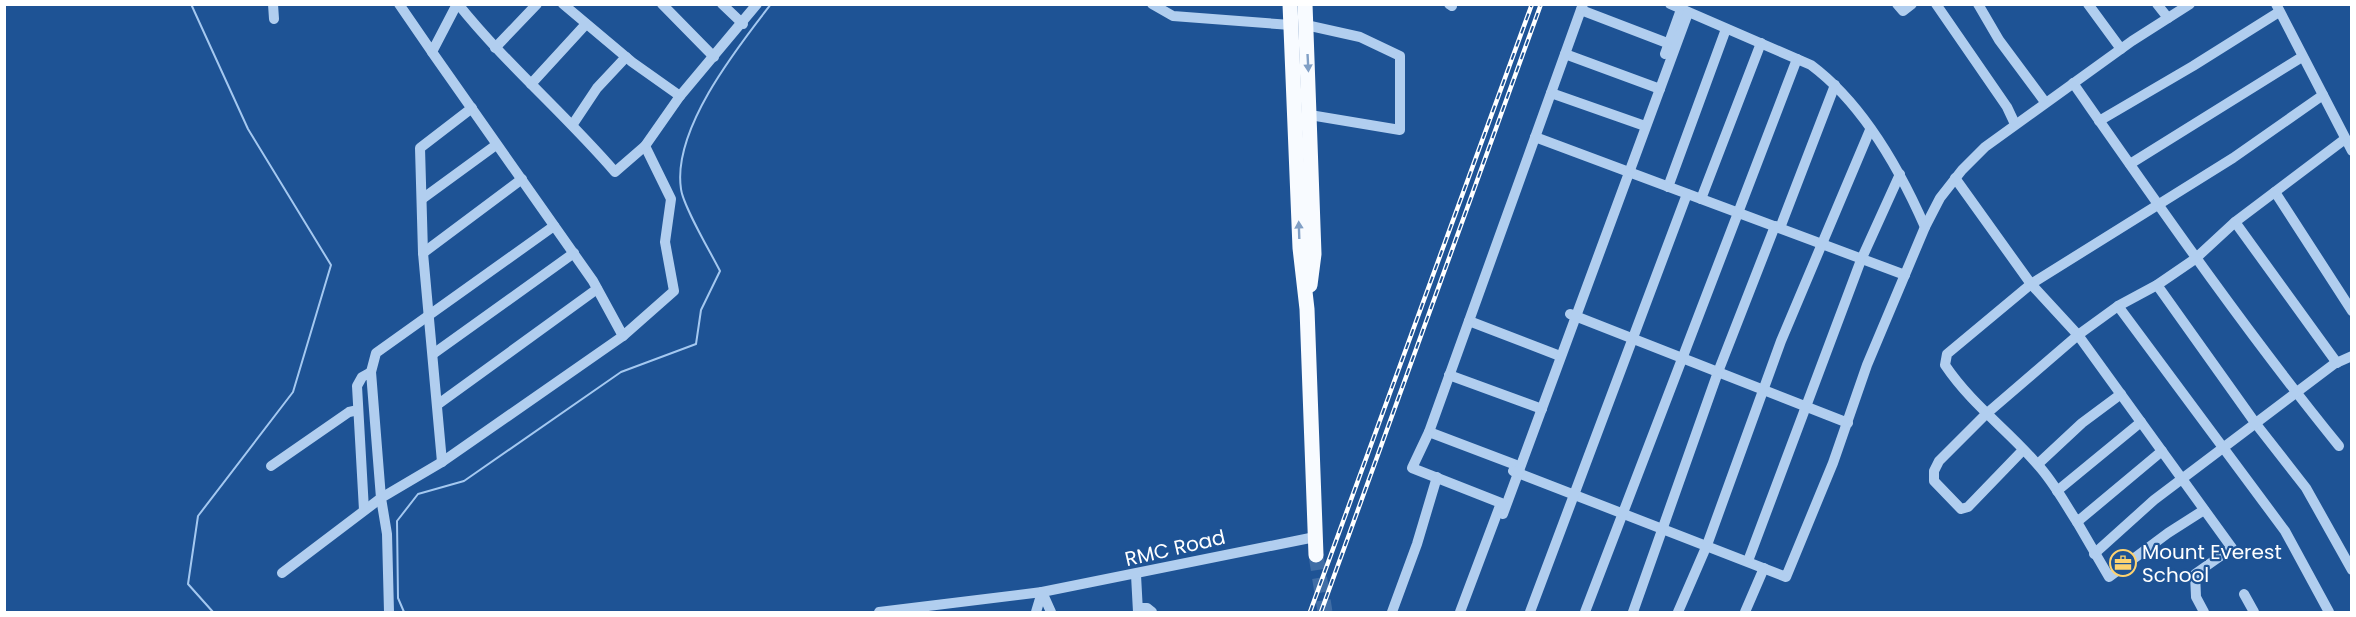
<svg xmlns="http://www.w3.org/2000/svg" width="2356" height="617" viewBox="0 0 2356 617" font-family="Poppins,sans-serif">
	<rect width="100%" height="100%" fill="#1e5395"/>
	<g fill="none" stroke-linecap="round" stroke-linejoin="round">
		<g stroke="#a4c8f0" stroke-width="2">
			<path d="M191,4l57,125 83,136 -38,127 -95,124 -10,68 25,28"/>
			<path d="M404,612l-6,-14 -1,-77 21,-27 46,-13 157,-109 75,-28 5,-34 19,-39c-9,-18 -37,-65 -39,-82 -9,-59 55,-140 90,-185"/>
		</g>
		<path stroke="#406da5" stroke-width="15" stroke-dasharray="15 8" stroke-linecap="butt" d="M1316,555l9,57"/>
		<g stroke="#b1ceef" stroke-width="10">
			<path d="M273,4l1,15"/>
			<path d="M399,4l33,48 25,-48"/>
			<path d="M458,4c48,60 107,110 157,168l30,-26 35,-50 77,-92"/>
			<path d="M563,4l69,58 48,34"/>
			<path d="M662,4l52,53"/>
			<path d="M722,4l21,20"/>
			<path d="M1152,4l21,12 118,9"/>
			<path d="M1449,4l3,2"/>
			<path d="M1670,4l141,61c51,38 89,105 114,162"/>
			<path d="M1897,4l6,7 9,-7"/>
			<path d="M1936,4l71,103 8,17"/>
			<path d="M1978,4l21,36 46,62"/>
			<path d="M2088,4l33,45"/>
			<path d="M2157,4l11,14"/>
			<path d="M2276,4l76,147"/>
			<path d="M1581,10l94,36"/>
			<path d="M1306,25l54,12 40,19v74l-90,-15"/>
			<path d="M495,48l42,-44"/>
			<path d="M432,52l161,229 30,55 51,-45 -9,-49 6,-43 -26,-53"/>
			<path d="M1565,54l95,35"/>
			<path d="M1665,54l18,-50"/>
			<path d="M2073,83c86,123 171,246 266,363"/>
			<path d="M531,84l55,-60"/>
			<path d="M1551,93l94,33"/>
			<path d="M2099,121l94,-55 86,-54"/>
			<path d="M573,124l24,-36 29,-31"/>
			<path d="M1535,137l370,138"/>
			<path d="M2130,164l172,-107"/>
			<path d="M1955,178l76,106 47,51 -93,80 -46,46 -5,10v10l27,28 7,-2 55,-57"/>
			<path d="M1668,187l58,-158"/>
			<path d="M2275,192l77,119"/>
			<path d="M422,199l74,-54"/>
			<path d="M1701,199l60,-156"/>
			<path d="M2235,222l102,141"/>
			<path d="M1780,228l55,-143"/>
			<path d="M423,253l99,-74"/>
			<path d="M2157,285l99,139 50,64 46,82"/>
			<path d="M2118,306l167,225 44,81"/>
			<path d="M1570,314l278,109"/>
			<path d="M1469,321l91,35"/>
			<path d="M433,354l141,-101"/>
			<path d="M1449,375l93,34"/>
			<path d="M437,405l160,-116"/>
			<path d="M1429,432l87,33"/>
			<path d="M2162,451l-85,71c-13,-20 -24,-41 -40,-58 -30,-35 -65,-59 -92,-99l2,-11 84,-70 202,-126 90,-63"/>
			<path d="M442,462l-19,-209 -3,-105 52,-40"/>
			<path d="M2038,464l44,-41 39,-29"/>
			<path d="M271,466l78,-54 9,-2"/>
			<path d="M1513,471l273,106 47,-114 34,-98 58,-138 15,-29 22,-28 23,-23 147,-106 58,-37"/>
			<path d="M2057,491l84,-69"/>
			<path d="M364,510l-7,-124 5,-9 9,-5"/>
			<path d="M1503,514l185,-501"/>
			<path d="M2077,522l32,55 59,-44 36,-23"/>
			<path d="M2094,554l60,-54 180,-136 18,-8"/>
			<path d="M1748,561l113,-301 39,-86"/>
			<path d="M282,573l99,-75 -10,-126 5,-19 178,-127"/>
			<path d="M1136,575l2,37"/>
			<path d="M1042,592l9,20"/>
			<path d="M2244,594l10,18"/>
			<path d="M1139,608h8l5,4"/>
			<path d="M389,612l-2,-78 -6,-36 61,-36 181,-126"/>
			<path d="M879,612l163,-20 273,-55"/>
			<path d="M1036,612l6,-20"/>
			<path d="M1392,612l25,-68 20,-67"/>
			<path d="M1460,612l41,-109 -89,-35 17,-36 154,-428"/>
			<path d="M1530,612l157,-418"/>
			<path d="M1585,612l212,-553"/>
			<path d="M1633,612l85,-240 57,-146"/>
			<path d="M1678,612l29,-67 74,-204 89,-211"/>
			<path d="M1745,612l19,-44"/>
			<path d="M2204,612l-8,-15 -1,-23 37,-26 -154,-213 40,-29 39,-21 38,-26 40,-37 110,-83"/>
		</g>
		<g stroke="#f8fbff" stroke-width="15">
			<path d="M1290,4l10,244 7,61 9,246"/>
			<path d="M1305,4l9,250 -4,31"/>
		</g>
		<defs>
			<g id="rail">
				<path d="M1310,612l222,-608"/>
				<path d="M1321,612l220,-608"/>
			</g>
		</defs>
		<use href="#rail" stroke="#fff" stroke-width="4.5"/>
		<use href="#rail" stroke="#1e5395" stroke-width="2" stroke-dasharray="7" stroke-linecap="butt"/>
	</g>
	<defs><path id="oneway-solid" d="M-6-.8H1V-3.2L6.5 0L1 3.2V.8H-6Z" transform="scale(1.5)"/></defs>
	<g fill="#809fc5">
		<use href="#oneway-solid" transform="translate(1308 63) rotate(87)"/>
		<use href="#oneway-solid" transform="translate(1299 230) rotate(-92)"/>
	</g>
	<defs>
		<symbol id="office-ring" viewBox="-11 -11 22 22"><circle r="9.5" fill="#1e5395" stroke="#fdd370" stroke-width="1.5"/><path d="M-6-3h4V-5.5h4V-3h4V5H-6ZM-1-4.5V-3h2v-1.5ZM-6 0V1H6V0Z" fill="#fdd370"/></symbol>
	</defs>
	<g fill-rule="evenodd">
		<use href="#office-ring" x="2108" y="548" width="30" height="30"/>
	</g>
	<g text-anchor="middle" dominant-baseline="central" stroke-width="4.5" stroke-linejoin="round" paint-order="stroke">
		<g font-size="20" fill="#fff" stroke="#1e5395">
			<text transform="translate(1175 548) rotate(-13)">RMC Road</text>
		</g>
		<g font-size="20" fill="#fff" stroke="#1e5395" text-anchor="start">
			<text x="2142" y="552">Mount Everest<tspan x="2142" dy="23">School</tspan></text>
		</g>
	</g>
	<rect width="2356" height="617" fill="none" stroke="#ffffff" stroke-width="12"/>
</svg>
